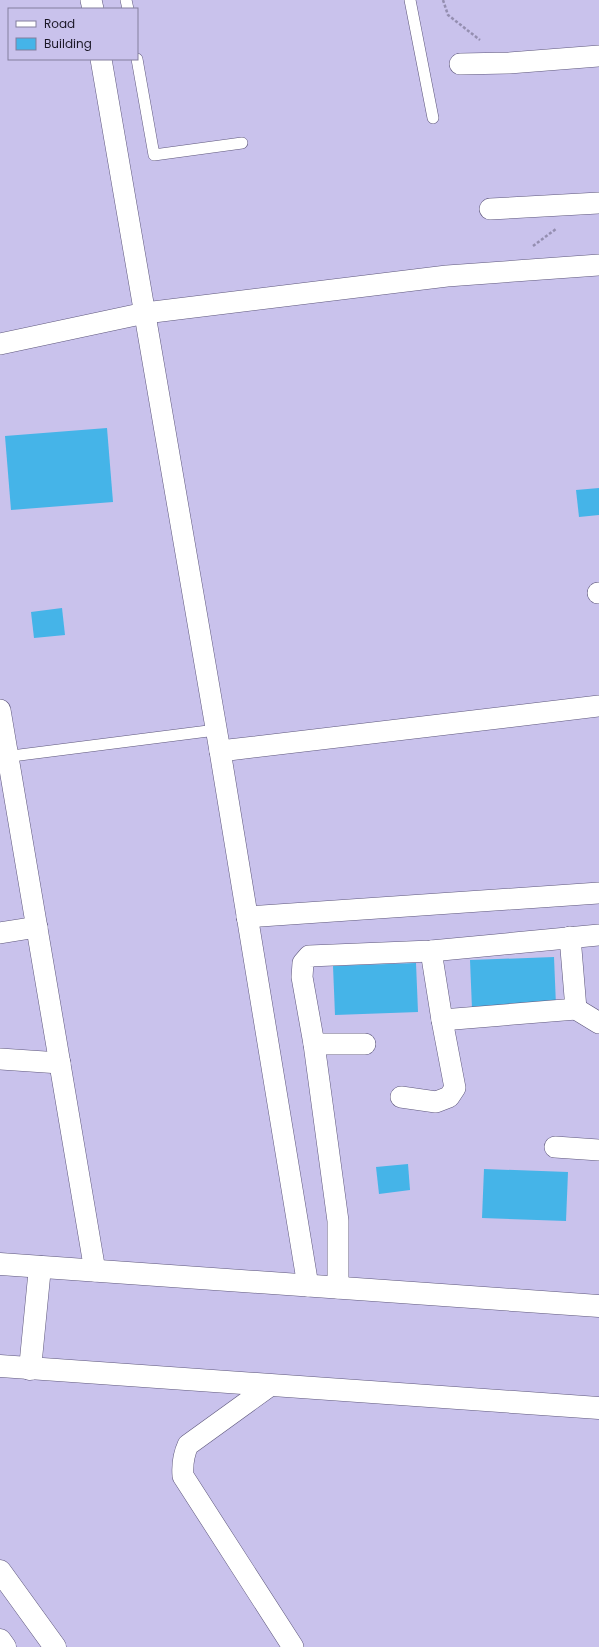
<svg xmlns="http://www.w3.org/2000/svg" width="599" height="1647" viewBox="0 0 599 1647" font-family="Poppins,sans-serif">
	<rect width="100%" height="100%" fill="#c9c2ec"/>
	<g fill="#45b4e8">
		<path d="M107,428l6,74 -102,8 -6,-74z"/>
		<path d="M599,488v27l-20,2 -3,-27z"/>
		<path d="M62,608l3,27 -31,3 -3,-26z"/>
		<path d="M554,957l2,49 -84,3 -2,-49z"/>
		<path d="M416,963l2,49 -83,3 -2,-49z"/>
		<path d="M408,1164l2,26 -31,4 -3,-27z"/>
		<path d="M484,1169l84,3 -2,49 -84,-3z"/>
	</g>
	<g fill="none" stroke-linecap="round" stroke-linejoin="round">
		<defs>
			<g id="service">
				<path d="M126,0l2,9"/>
				<path d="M410,0l23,118"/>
				<path d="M137,59l17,96 88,-12"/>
				<path d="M4,757l212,-27"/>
			</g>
			<g id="minor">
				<path d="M91,0l2,9"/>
				<path d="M101,59l119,692 88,535"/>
				<path d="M460,64l49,-1 90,-7"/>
				<path d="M490,209l109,-6"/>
				<path d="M0,344l145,-31 302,-37 152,-11"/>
				<path d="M598,593h1"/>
				<path d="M0,710l95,561"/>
				<path d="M220,751l379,-45"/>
				<path d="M247,917l352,-24"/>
				<path d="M0,933l37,-6"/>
				<path d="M576,1009l23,14"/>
				<path d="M442,1020l134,-11 -6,-72"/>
				<path d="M314,1044h51"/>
				<path d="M0,1059l60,4"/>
				<path d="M401,1097l35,5 13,-5 6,-9 -13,-68 -11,-69"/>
				<path d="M555,1147l44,3"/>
				<path d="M338,1288v-67l-24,-177 -12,-67 1,-14 6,-7 122,-5 168,-16"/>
				<path d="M271,1385l-83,60c-5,11 -6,19 -5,31l110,171"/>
			</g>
			<g id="secondary">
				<path d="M0,1264l599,42"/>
				<path d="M0,1366l599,42"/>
				<path d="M30,1369l10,-102"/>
			</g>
			<g id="primary">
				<path d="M0,1571l55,76"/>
				<path d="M0,1640l5,7"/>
			</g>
		</defs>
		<use href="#service" stroke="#5e577c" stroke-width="12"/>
		<use href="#minor" stroke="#5e577c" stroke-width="22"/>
		<use href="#secondary" stroke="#5e577c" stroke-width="23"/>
		<use href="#primary" stroke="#5e577c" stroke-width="23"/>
		<g stroke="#948eb0" stroke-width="2.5" stroke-dasharray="3 2" stroke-linecap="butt">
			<path d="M443,0l5,15 32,25"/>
			<path d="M533,246l23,-17"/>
		</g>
		<use href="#service" stroke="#fff" stroke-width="11"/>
		<use href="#minor" stroke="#fff" stroke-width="21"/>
		<use href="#secondary" stroke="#fff" stroke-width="22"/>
		<use href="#primary" stroke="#fff" stroke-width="22"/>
	</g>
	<rect x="8" y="8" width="130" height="52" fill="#c9c2ec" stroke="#837e9d"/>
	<rect x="16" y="21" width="20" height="6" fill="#ffffff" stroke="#837e9d"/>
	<text x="44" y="28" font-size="12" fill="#1b1827">Road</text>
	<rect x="16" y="38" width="20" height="12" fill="#45b4e8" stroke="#837e9d"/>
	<text x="44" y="48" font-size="12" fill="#1b1827">Building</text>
</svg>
